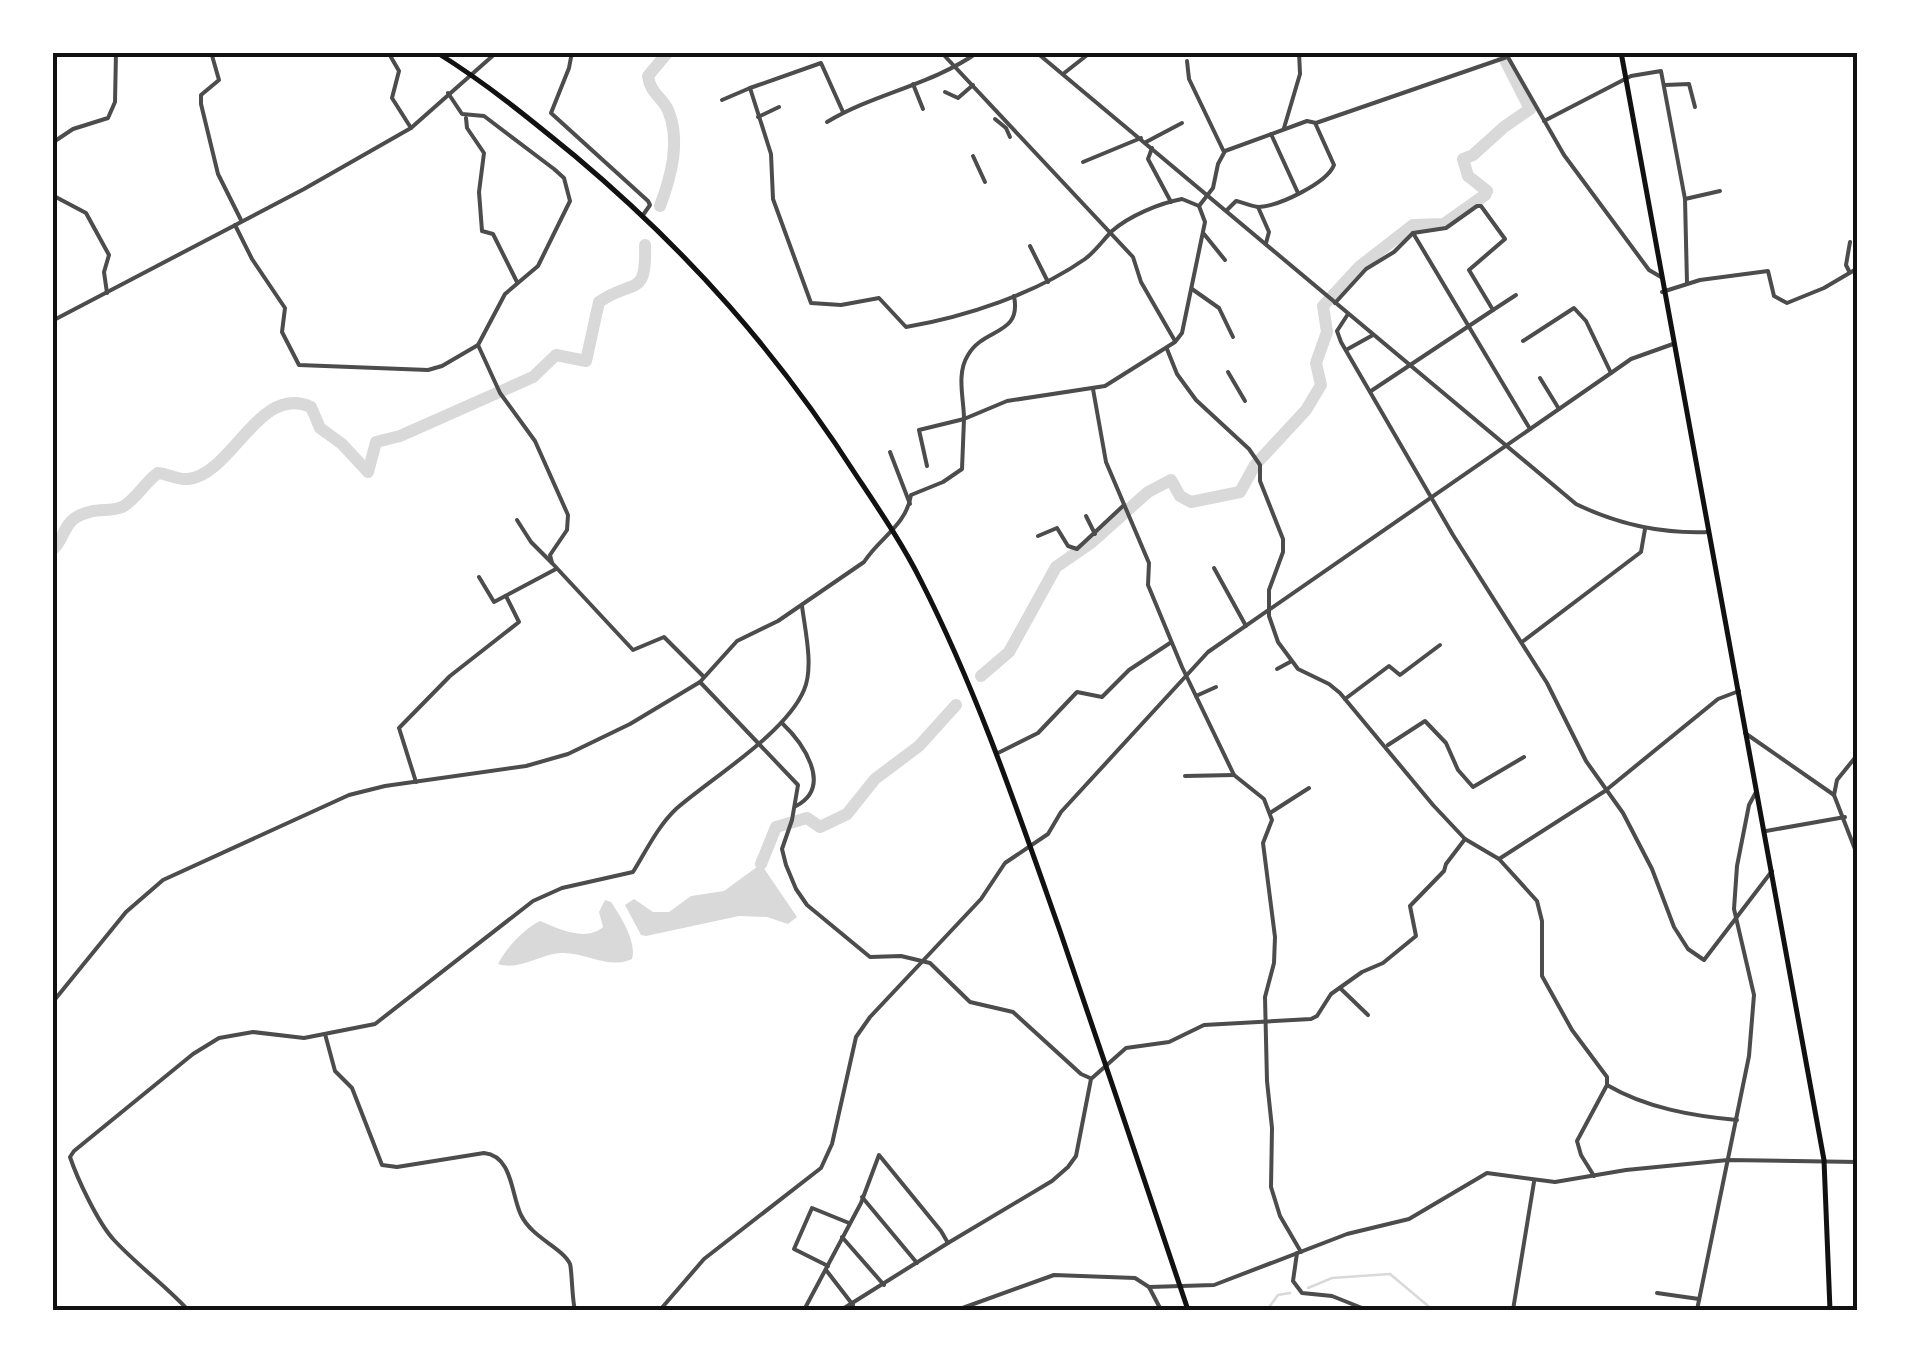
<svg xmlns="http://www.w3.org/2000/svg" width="1910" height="1363" viewBox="0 0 1910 1363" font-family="Ubuntu,sans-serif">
	<rect width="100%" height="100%" fill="#fff"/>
	<g fill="#d9d9d9">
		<path d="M761,864l36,53 -9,7 -21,-7 -28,-1 -93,20 -5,-1 -16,-30 9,-6 19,13h16l22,-16 33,-5z"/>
		<path d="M605,900l6,2c10,15 26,40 21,57 -24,11 -46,-7 -71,-6 -21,1 -42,18 -63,11 7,-15 27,-36 42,-43 19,8 46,21 63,6l-4,-15z"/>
	</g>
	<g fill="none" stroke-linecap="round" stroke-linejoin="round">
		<g stroke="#d9d9d9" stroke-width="2.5">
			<path d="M1308,1288l24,-10 58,-4 43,36"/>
			<path d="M1267,1310l11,-15 12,-2"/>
		</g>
		<g stroke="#d9d9d9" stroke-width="12">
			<path d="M660,206c11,-29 21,-65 8,-96 -6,-13 -18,-17 -20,-34l20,-24"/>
			<path d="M52,550c11,-8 11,-24 23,-32 19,-12 33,-5 47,-11 13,-6 23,-25 36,-34 10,1 20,7 30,6 44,-4 71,-96 123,-72l9,21 22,16 26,28 8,-30 24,-6 133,-59 23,-22 30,6 13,-59c34,-24 48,-3 46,-57"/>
			<path d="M981,676l28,-24 47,-85 36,-25 56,-50 23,-12 9,16 11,6 49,-10 15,-27 51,-55 15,-25 -5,-22 11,-31 -4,-26 36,-39 54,-42 31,-1 41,-29 2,-4 -19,-15 -5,-17 10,-4 31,-28 26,-18 -29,-57"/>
			<path d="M761,864l15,-37 31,-9 13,9 27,-13 28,-35 44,-33 37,-41"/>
		</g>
		<g stroke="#4c4c4c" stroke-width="4">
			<path d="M211,52l8,28 -18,15v9l17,70 23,46"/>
			<path d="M572,52l-3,16 -18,45 97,88 2,4 -7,10"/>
			<path d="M941,52l192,205 8,25 34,59"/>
			<path d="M1505,52l59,103 85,115 12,7"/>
			<path d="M1187,61l2,18 35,73"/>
			<path d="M1063,74l28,-22"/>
			<path d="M913,84l10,25"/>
			<path d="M1665,85l24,-1 6,23"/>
			<path d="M945,92l13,6 15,-13"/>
			<path d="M448,93l14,21 22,2 70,53 10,9 6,23 -32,65 -33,28 -27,51 22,48 35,48 33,74 -1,15 -17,25 2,8 81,87 31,-13 39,39"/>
			<path d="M722,100l28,-12"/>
			<path d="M758,117l21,-10"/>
			<path d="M466,118l1,10 17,25 -5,39 3,39 11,3 24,48"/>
			<path d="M995,119l11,9 4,9"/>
			<path d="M1544,121l87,-45 30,-5 24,128 2,84"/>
			<path d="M827,122c48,-29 105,-37 151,-70"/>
			<path d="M1284,128l16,-54 -1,-22"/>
			<path d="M1271,134l27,59"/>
			<path d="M1146,142l36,-19"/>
			<path d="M52,143l21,-14 35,-11 7,-16 1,-50"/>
			<path d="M1152,148l-4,11 23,43"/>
			<path d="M973,156l12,26"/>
			<path d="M1083,162l58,-24"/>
			<path d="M52,195l34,18 23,42 -5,17 3,21"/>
			<path d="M1685,199l35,-8"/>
			<path d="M1199,206l14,-18 5,-24 7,-13 82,-30 9,2 191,-66"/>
			<path d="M1258,207l11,25 -3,11"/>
			<path d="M1227,210l9,-9c6,1 17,6 23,6 20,-1 68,-24 75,-42l-18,-40"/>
			<path d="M235,225l17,34 33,49 -3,24 17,33 129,5 14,-4 36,-21"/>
			<path d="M1413,233l117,196"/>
			<path d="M1204,234l21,26"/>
			<path d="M1030,246l18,36"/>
			<path d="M1849,271l-3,-6 4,-23"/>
			<path d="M1192,289l27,19 14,29"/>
			<path d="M1662,292l38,-12 68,-9 6,25 13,7 37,-15 34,-20"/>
			<path d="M1335,303l31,-34 28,-17 19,-19 33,-5 31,-22h4l24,33 -36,31 24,40 -122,81"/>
			<path d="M1493,310l23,-15"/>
			<path d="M1348,314l-11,17 4,11 112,193 94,148 39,78 37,52 29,56 22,58 14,22 16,11 68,-89"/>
			<path d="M52,321l252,-132 107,-61 -19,-30 7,-27 -11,-19"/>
			<path d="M1523,341l51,-33 12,13 25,52"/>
			<path d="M1167,349l10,25 19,26 53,49 11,16v16l23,58v13l-14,38v26l9,26 20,27 31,15 11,9 93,112 32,34 34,20 38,42 5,20v55l30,54 35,47v8l-30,56 4,14 13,21"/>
			<path d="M1346,350l27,-15"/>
			<path d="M1228,372l17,29"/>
			<path d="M1540,378l19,31"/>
			<path d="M1093,389l13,73 43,101 -1,22 34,82 52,108 30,24 8,21 -9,23 12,94 -1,26 -9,34 2,84 5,47 -1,59 9,29 21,36"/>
			<path d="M890,452l20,52"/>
			<path d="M927,466l-8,-36 45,-11c0,-20 -8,-45 4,-64 16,-28 54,-19 46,-59"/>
			<path d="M1086,516l9,18"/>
			<path d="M517,520l14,22 21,21"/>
			<path d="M1038,536l19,-8 11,18 9,3 47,-44"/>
			<path d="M1214,568l32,58"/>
			<path d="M479,577l15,25 62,-33"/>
			<path d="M1522,642l119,-90 4,-23"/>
			<path d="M1277,669l13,-7"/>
			<path d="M700,682l98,103 -6,35 -10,29 4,16 10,24 11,16 63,52 31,-1 29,7 40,39 43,10 68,62 9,4"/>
			<path d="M1196,696l20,-9"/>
			<path d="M1345,699l44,-33 11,9 40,-30"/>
			<path d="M782,723c20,19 52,63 14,83"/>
			<path d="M1745,733l89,62 24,62"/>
			<path d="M1388,745l37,-24 21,22 12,27 15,17 51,-30"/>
			<path d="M998,753l40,-20 39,-41 25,5 27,-27 41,-27"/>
			<path d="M1185,776l49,-1"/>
			<path d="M416,782l-17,-54 51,-52 69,-54 -13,-26"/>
			<path d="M1834,795l3,-15 21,-26"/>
			<path d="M1270,813l39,-25"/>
			<path d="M1766,831l79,-14"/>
			<path d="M1499,859l106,-68 113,-92 21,-8"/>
			<path d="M1340,988l28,27"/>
			<path d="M52,1003l74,-91 37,-32 186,-85 36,-9 141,-20 42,-12 62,-30 70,-42 37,-41 41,-20 86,-59c16,-25 42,-36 47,-67l32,-13 19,-13 2,-50 43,-18 98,-15 70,-44 7,-9 23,-111 -6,-16 -17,-7c-22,4 -53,17 -70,32 -9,9 -16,20 -27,28 -50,35 -120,58 -179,68l-27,-29 -38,7 -30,-2 -38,-104 -2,-45 -21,-66 71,-25 22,49"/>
			<path d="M325,1034l10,37 17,17 30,77 15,2 87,-14c29,3 27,42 37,62 11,23 42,33 49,49 2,6 2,36 5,46"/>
			<path d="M1607,1085c39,23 86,31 130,35"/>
			<path d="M862,1197l55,66"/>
			<path d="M842,1237l42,48"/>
			<path d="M1297,1253l-4,28 9,12 30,3 35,14"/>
			<path d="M828,1266l-34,-17 18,-41 37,15"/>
			<path d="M826,1270l27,35"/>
			<path d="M1149,1287l12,23"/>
			<path d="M1657,1293l42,6"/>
			<path d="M188,1310c-23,-25 -51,-45 -74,-70 -16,-17 -37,-62 -44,-83l4,-6 119,-97 26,-16 34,-6 51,6 71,-14 158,-123 29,-13 71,-16c13,-21 25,-46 43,-63 37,-32 110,-76 128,-119 10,-23 1,-60 -2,-84"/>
			<path d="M660,1310l44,-51 117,-91 11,-24 24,-107 14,-20 111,-118 24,-36 43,-29 13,-22 147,-160 403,-279 20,-14 42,-15"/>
			<path d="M804,1310l57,-107 18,-48 62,76 7,12 104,-62 16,-14 8,-11 15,-77 35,-31 43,-6 35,-17 107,-6 6,-3 14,-22 31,-22 21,-9 33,-27 -6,-30 34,-35 2,-7 19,-25"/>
			<path d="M841,1310l107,-67"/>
			<path d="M957,1310l97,-35 81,3 14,9 65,-2 133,-51 62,-15 78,-46 68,9 71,-12 102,-10 130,2"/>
			<path d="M1513,1310l21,-128"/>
			<path d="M1697,1310l52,-254 5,-61 -20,-86 3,-43 12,-61 7,-13"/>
		</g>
		<g stroke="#4c4c4c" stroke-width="4">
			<path d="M1036,52l540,452c43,21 85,30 133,28"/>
			<path d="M411,128l86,-76"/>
		</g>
		<path stroke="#111" stroke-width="5" d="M1621,52l203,1108 6,150"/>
		<path stroke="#111" stroke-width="5" d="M436,52c50,31 94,67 139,104 114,96 203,197 283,322 22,33 45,67 63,103 57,112 97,231 139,350 43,126 86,253 128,379"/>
	</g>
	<rect width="1910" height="1363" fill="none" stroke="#ffffff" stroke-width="110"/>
	<rect x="55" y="55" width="1800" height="1253" fill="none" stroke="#111" stroke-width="4"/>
</svg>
